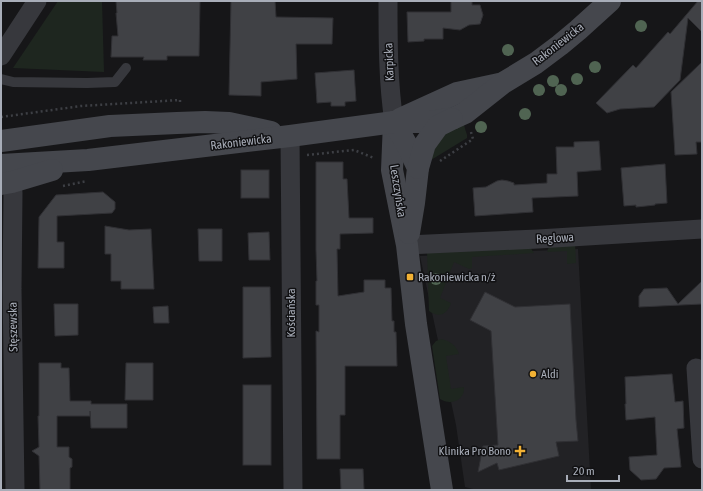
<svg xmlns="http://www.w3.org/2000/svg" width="703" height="491" viewBox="0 0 703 491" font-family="'Asap Condensed',sans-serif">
	<rect width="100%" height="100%" fill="#161618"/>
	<path fill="#222225" d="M578,249l13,241h-114l-12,-3 -9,-62 -36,-169z"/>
	<g fill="#1e261f">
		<path d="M58,1h44l2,71 -91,-4z"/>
		<path d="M463,122l4,13v3l-36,22 5,-20z"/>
		<path d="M575,243l1,20 -9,1v-13l-20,1 1,-3 2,-3z"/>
		<path d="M530,247l4,6 -62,4v11l-3,1 -15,-7 -14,36 11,5c-4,12 -12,15 -22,8l-2,-59z"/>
		<path d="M441,339c9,2 15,6 18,15l-13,2 5,33 13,-2c1,13 -13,19 -24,12l-8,-53 4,-5z"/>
	</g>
	<g fill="#404145" stroke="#303034">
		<path d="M116,1h84l-1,55h-32v4h-24l1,-3h-33l1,-21h6l-2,-23h1z"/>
		<path d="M231,1h44l1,16 57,1 -1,26h-36l1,35 -36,3v14l-32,-1z"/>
		<path d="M451,1h21v4h8l3,10 -3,9 -11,1 -9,5 -17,-2v11h-19v2l-16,1 -1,-30h44z"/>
		<path d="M698,1h4v31l-14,-14 -8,62 -26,27 -34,2 -13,4 -11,-10 37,-38 3,3 32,-36 2,2z"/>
		<path d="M702,62v80h-6l1,12 -22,1 -4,-63z"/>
		<path d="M354,70l2,31 -11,1v4h-14v-4l-14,1 -2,-30z"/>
		<path d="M599,141l2,29 -24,2 1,24 -46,2 1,14 -58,4 -2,-28 13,-1 11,-6 5,-1 6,1 6,2v2l33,-2v-9h10l-1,-27h18v-5z"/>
		<path d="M316,162h27v17h4l2,39h24v15l-33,1v15h-3l1,47 26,-4v-12h21v8h6l1,33h2v11h2l1,34h-52v49h-5v44h-23l-1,-128 3,1v-27h-3v-24h1l-1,-31z"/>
		<path d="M665,164l2,39 -12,1v1l-9,1 -10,1v-2l-12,1 -3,-38z"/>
		<rect x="241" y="170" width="28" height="28"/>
		<path d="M103,192l12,10v7l-3,4 -55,3v26h7v26h-26l1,-51 17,-22z"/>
		<path d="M105,226l24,4 22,-1 3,60h-33v-8h-10v-27h-6z"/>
		<path d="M198,229h24v32h-23z"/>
		<path d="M269,232l1,28h-21l-1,-27z"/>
		<path d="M702,281v23l-63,3v-11l5,-7 23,-1 11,16z"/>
		<path d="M243,287h27l1,70 -28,1z"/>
		<path d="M485,292l30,15 55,-3 6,116 2,21 -22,1 3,14 -60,14 -2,-7 -19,9 5,-26 15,-1 -7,-114 -21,-11z"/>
		<path d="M54,304h24v31l-23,1z"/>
		<path d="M168,306l1,17h-15l-1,-16z"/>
		<path d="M39,363h22v5h8l1,33h21v3h36v24h-36l-1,-17v5h-33v31h12v10l3,2v8l-2,1v22h-30l-1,-34 -7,-5 7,-4 -1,-31h1z"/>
		<path d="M126,363h27v37h-28z"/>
		<path d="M672,374l3,28 8,-1 1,27 -7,1 4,38 -17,1 -8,11 -15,1 -11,-10 -1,-13 28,-2 -2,-38 -29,3 -1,-16h1l-1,-27z"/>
		<rect x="243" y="385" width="28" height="80"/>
		<path d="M340,469h23l1,21h-23z"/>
	</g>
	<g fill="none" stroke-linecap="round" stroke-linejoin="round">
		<g stroke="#3d3f44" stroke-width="2.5" stroke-dasharray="2 3" stroke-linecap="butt">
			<path d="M1,117l80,-11 99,-6v3"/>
			<path d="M307,155l47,-5 20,8"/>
			<path d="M440,161l33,-22 -2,-7"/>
			<path d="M63,186l24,-5"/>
		</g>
		<path stroke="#37383d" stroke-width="10" d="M1,79l12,3 74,1 28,-1 11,-14"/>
		<g stroke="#37383d" stroke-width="19">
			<path d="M388,1c0,41 0,81 6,121"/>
			<path d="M1,56l36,-55"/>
			<path d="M290,136l3,354"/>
			<path d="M10,167l3,26 -1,96 3,201"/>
			<path d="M407,245l131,-6 164,-10"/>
			<path d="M696,368l6,91"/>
		</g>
		<g stroke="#45474d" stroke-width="22">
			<path d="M400,119l57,-26 42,-9"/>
			<path d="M394,122l-2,48 15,75 9,79 26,166"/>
			<path d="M394,122l14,25 10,21 -4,35 -5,30"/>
			<path d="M1,141l109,-15 67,-3 28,-1 24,1 42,9"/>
			<path d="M1,165l87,-5 202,-24 104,-14h36l24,-4 11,-5 38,-30 33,-20 24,-18 18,-15 32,-29"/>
			<path d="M418,168l7,-24 13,-18 14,-7"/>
			<path d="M1,184l11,-2 40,-12"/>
		</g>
	</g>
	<g fill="#506452">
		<circle cx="641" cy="26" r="6"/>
		<circle cx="508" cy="50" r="6"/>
		<circle cx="595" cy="67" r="6"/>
		<circle cx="577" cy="79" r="6"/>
		<circle cx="553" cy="81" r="6"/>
		<circle cx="539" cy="90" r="6"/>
		<circle cx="561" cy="90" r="6"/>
		<circle cx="525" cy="114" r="6"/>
		<circle cx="481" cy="127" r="6"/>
		<circle cx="436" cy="279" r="6"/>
	</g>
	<g fill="#f2b134" stroke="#111113" stroke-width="1.5">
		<rect x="406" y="273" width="8" height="8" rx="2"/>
		<circle cx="533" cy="374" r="4"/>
		<path d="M518 445h4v4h4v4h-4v4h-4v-4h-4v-4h4z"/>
	</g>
	<g text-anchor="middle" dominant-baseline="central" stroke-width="3" stroke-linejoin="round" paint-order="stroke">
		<g font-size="12" fill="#a8adb8" stroke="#111113">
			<text transform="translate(558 44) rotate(-38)">Rakoniewicka</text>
			<text transform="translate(389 62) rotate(-92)">Karpicka</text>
			<text transform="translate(241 142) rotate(-7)">Rakoniewicka</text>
			<text transform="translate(398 191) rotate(81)">Leszczyńska</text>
			<text transform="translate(555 238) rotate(-3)">Reglowa</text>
			<text transform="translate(291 313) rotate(-90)">Kościańska</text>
			<text transform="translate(13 327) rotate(-91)">Stęszewska</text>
		</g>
		<g font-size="12" fill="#a8adb8" stroke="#111113" text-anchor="start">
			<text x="418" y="277">Rakoniewicka n/ż</text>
			<text x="541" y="374">Aldi</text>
			<text x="511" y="451" text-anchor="end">Klinika Pro Bono</text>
		</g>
	</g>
	<rect width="703" height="491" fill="none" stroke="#a8adb8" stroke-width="4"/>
	<path d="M567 475v6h52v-6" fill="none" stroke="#a8adb8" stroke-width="2"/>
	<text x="573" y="475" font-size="12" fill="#a8adb8" stroke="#111113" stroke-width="3" paint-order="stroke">20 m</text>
</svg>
